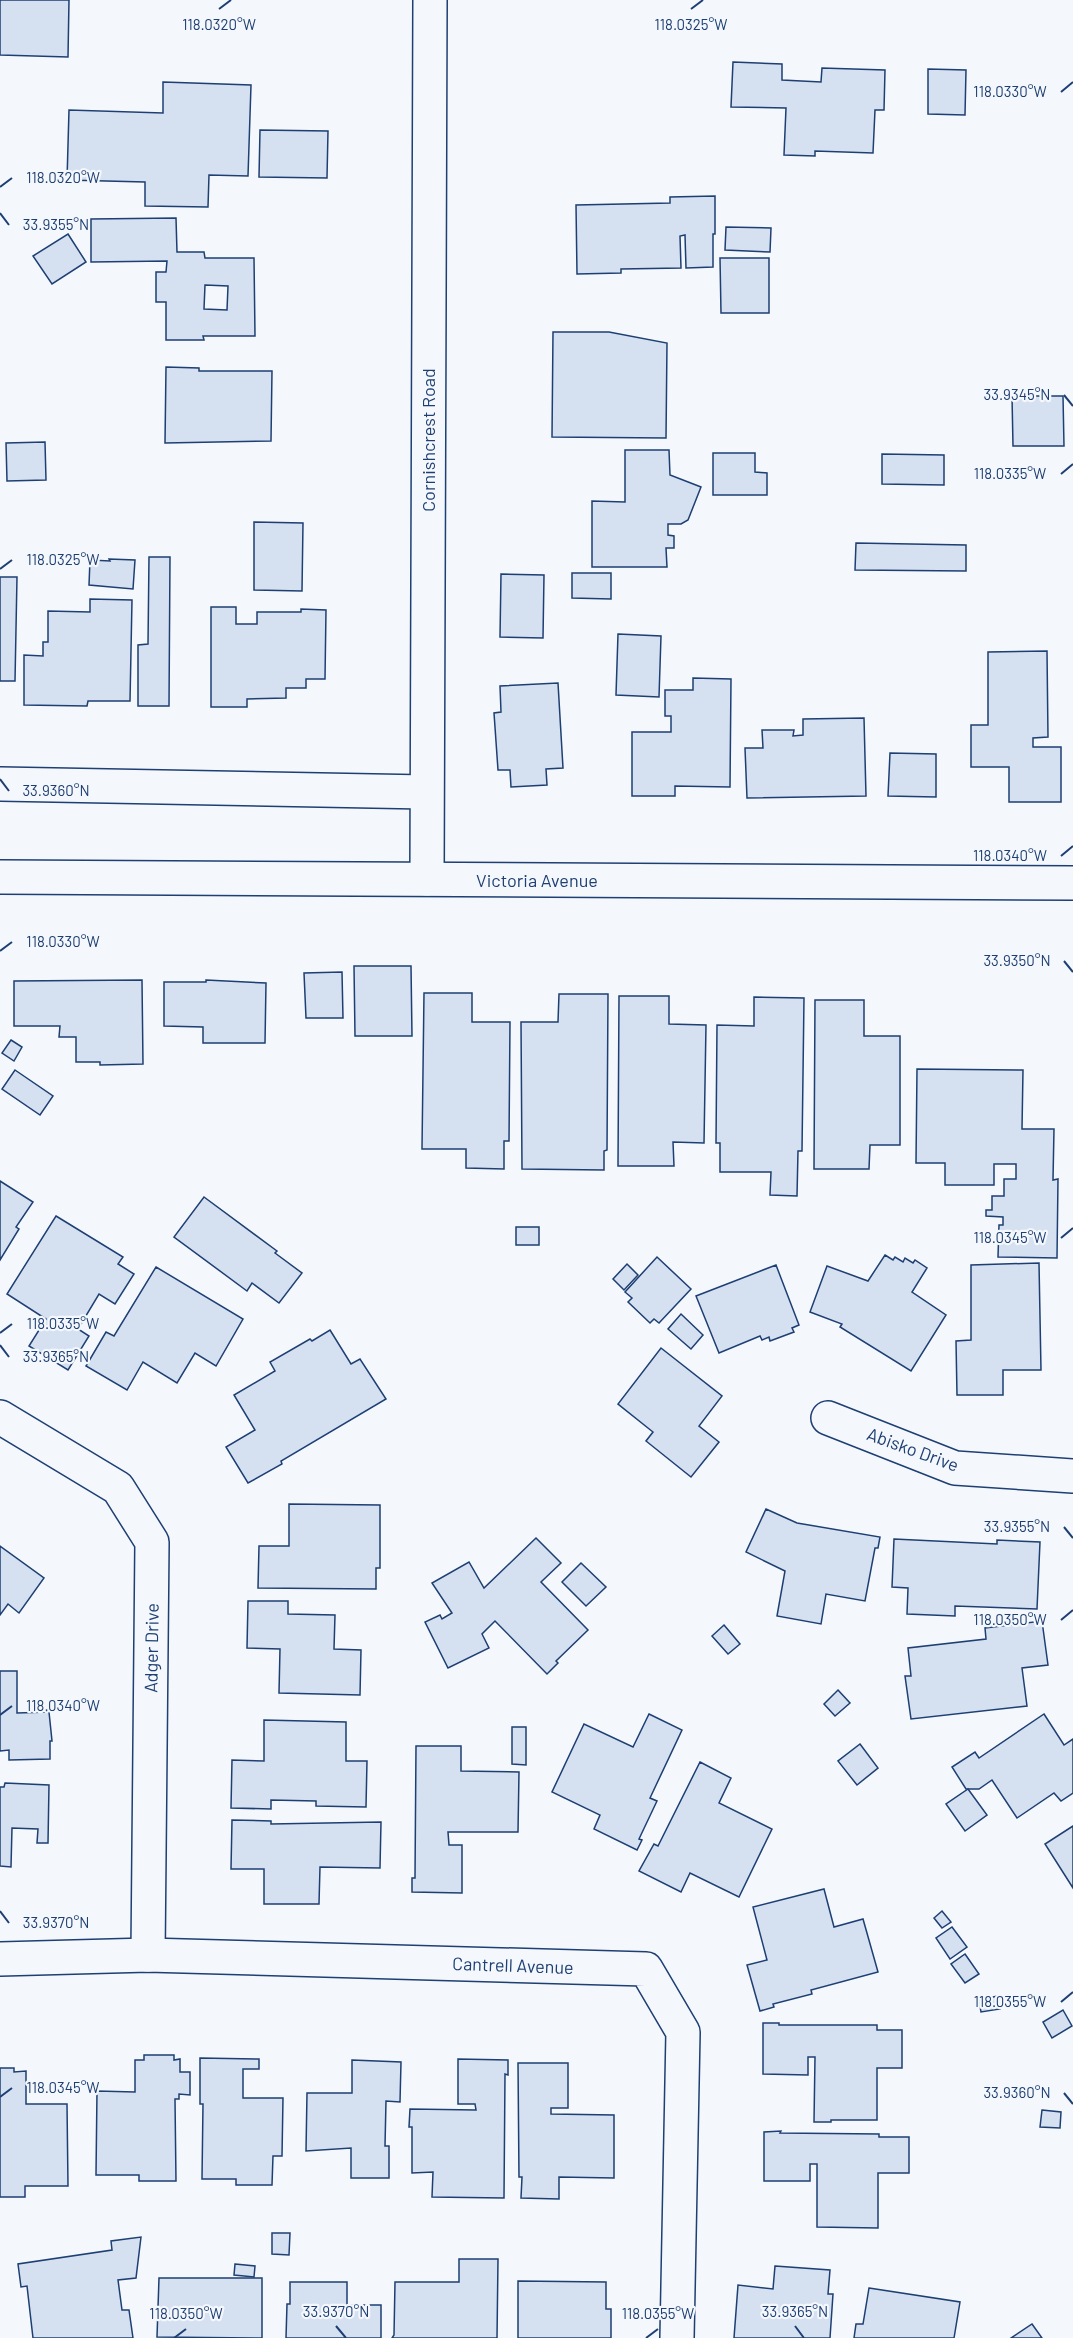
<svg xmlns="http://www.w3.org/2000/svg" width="1073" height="2338" viewBox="0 0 1073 2338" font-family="Barlow,sans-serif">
	<rect width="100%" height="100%" fill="#f4f7fb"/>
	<g fill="#d5e0f0" stroke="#1d3f73" stroke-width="1.5" fill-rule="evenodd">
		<path d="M0,0h69l-1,57 -68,-2z"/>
		<path d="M733,62l49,2v16l39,2 1,-14 63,2 -1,40h-9l-2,43 -58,-2v5l-31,-1 2,-47 -55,-1z"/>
		<path d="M928,69l38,1 -1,45 -37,-1z"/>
		<path d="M163,82l88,3 -3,91 -39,-1 -1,32 -63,-1v-24l-78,-2 2,-70 94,3z"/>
		<path d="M260,130l68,1 -1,47 -68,-1z"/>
		<path d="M715,196v38h-2v33l-27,1 -1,-33 -5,1 1,32 -60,1v4l-44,1 -1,-69 94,-2v-6z"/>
		<path d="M176,218l1,34h27l1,6h49l1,78h-52l1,4h-38v-38h-10v-30h10l1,-11 -76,1v-43zM205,285l23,1 -1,24 -23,-1z"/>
		<path d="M726,227l45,1 -1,24 -45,-2z"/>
		<path d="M68,234l18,28 -34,22 -19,-28z"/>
		<path d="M720,258h49v55h-48z"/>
		<path d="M553,332h56l58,11 -1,95 -114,-1z"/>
		<path d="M166,367l33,1v3h73l-1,70 -106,2z"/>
		<path d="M1012,396h51l1,50h-51z"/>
		<path d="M45,442l1,38 -39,1 -1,-38z"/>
		<path d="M625,450h44l1,25 31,12 -13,33 -7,4h-13v11l6,1v12h-8l1,19h-75v-66l33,1z"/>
		<path d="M713,453h42v19l12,1v22h-54z"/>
		<path d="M882,454l62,1v30l-62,-1z"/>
		<path d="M254,522l49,1 -1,68 -48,-1z"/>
		<path d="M856,543l110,2v26l-111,-1z"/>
		<path d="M149,557h21l-1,149h-31v-61l10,-1z"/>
		<path d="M109,559l26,1 -2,29 -44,-4 1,-25 20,1z"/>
		<path d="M572,573h39v26l-39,-1z"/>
		<path d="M501,574l43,1 -1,63 -43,-1z"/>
		<path d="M0,577h17l-2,104h-15z"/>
		<path d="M90,599l42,1 -2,101h-42l-1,5 -63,-1v-50l19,1v-14h5v-31l42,1z"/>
		<path d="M211,607h25v17h21v-12h44v-3l25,1 -1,69h-19v9h-20v10l-39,1v8h-36z"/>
		<path d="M618,634l43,2 -2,61 -43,-2z"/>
		<path d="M1047,651l1,86 -15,1v9h28v55h-52v-35h-38v-42h17v-73z"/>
		<path d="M693,678l38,1 -1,108 -55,-1v10h-43v-64h39v-16h-6v-26h28z"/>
		<path d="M558,683l5,85 -17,1 1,16 -36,2 -1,-17h-12l-4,-57 7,-1 -1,-26z"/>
		<path d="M864,718l2,78 -119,2 -2,-50h18l-1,-18h32l-1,6 10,-1v-16z"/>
		<path d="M890,753l46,1v43l-48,-1z"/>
		<path d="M354,966h57l1,70h-57z"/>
		<path d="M342,972l1,46h-37l-2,-45z"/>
		<path d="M142,980l1,84 -43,1v-3h-24v-25h-17l1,-11h-46v-45z"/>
		<path d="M206,980l60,3 -1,60h-62v-16l-39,-1v-44h42z"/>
		<path d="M424,993h48v29h38l-1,119h-5v28l-38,-1v-19h-44z"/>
		<path d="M559,994h49l-1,156 -3,1v19l-82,-1 -1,-147h37z"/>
		<path d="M619,996h50v28l37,1 -2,118 -31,-1 1,24h-56z"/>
		<path d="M754,997l50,1 -2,153h-4l-1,45 -27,-1 1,-23h-51v-29h-4l1,-118 37,1z"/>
		<path d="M815,1000h49v36h36v109h-30l-1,24h-55z"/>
		<path d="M11,1040l11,7 -8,14 -12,-8z"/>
		<path d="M917,1069l106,1 -1,59h32l-1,51 5,-1 -1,79 -59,-1 1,-32h4v-8l-17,-1v-6h6v-14h12v-17h12v-15h-22v21h-49v-22h-29z"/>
		<path d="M15,1070l38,26 -13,19 -38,-26z"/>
		<path d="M0,1181l33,21 -17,25 3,2 -19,31z"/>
		<path d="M204,1197l73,54 -2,2 27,20 -23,30 -27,-20 -5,8 -73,-54z"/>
		<path d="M56,1216l67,41 -5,7 16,10 -19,30 -16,-10 -21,35 11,7 -21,34 -39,-24 17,-27 -39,-25z"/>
		<rect x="516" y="1227" width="23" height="18"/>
		<path d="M885,1255l8,5 2,-3 8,5 2,-4 8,5 2,-3 12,8 -15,24 34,23 -35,56 -71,-44 2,-3 -32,-12 17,-46 41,15z"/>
		<path d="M657,1257l34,32 -32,34 -5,-4 -4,4 -22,-21 4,-4 -7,-6z"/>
		<path d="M1039,1263l2,107h-38v25h-46l-1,-54 15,-1v-75z"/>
		<path d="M627,1264l11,11 -14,15 -11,-11z"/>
		<path d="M776,1265l23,60 -7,3 2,4 -24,9 -1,-4 -7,3 -2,-4 -41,17 -23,-57z"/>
		<path d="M156,1267l87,52 -27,47 -21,-13 -18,30 -34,-21 -16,28 -41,-24 20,-34 8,4z"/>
		<path d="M681,1314l22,21 -12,14 -23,-20z"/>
		<path d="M330,1330l21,34 9,-5 26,40 -105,62 1,3 -34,19 -22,-36 29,-17 -21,-35 41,-24 -5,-9 40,-23 2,2z"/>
		<path d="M661,1348l61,48 -23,30 20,16 -28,35 -45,-36 7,-9 -35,-28z"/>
		<path d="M289,1504l91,1v63h-4v21l-118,-1 1,-42h30z"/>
		<path d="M766,1509l31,14 83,14 -2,11h-3l-10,53 -39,-7 -5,30 -44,-8 8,-45 -39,-19z"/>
		<path d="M536,1538l25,25 -20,19 47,48 -32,31 2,2 -11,11 -52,-53 -13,13 7,14 -41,20 -23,-46 15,-7 2,4 10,-6 -20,-30 37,-21 15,26z"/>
		<path d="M894,1539l103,5v-4l43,2 -3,67 -82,-3v10l-48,-2 1,-26 -16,-1z"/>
		<path d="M0,1546l44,32 -25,35 -11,-9 -8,11z"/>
		<path d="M581,1563l25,24 -20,19 -24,-24z"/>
		<path d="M248,1601h40v13l47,1 -1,34 27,1 -1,45 -81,-2 1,-44 -33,-1z"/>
		<path d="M1042,1621l6,44 -26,3 5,38 -116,13 -6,-43h6l-3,-28 78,-9 -1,-11z"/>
		<path d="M724,1625l16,19 -12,10 -16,-18z"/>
		<path d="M0,1671h17v42l32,-1 3,29h-2v18l-41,1v-10l-9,1z"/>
		<path d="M838,1690l12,13 -15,13 -11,-12z"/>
		<path d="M649,1714l33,16 -32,68 7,3 -18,38 3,1 -5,10 -43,-21 6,-14 -48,-23 32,-68 49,23z"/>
		<path d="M1044,1714l20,31 9,-6v54l-12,8 -7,-8 -37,25 -25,-38 -13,9h-13l-14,-22 23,-15 4,6z"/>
		<path d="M264,1720l82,2v39h21l-1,46 -50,-1v-5l-45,-1v9l-40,-1 1,-48 32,1z"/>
		<path d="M512,1727h14v38l-14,-1z"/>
		<path d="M860,1744l18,24 -21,17 -19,-24z"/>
		<path d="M416,1746h45v25l58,1 -1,60h-70l1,13h13v48l-50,-1v-14h3z"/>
		<path d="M700,1762l31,16 -12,25 53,26 -33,68 -49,-24 -9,19 -42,-21 15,-27 4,2z"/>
		<path d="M5,1783l44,2 -1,58h-11l1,-14 -26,-1 -1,39 -11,-1v-79h4z"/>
		<path d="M968,1789l19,26 -22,16 -19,-27z"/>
		<path d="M232,1820l39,1v3l110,-2 -1,46 -60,-1 -1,37h-55v-35h-33z"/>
		<path d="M1073,1826v62l-28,-44z"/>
		<path d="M824,1889l10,38 29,-8 15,53 -67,18 1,4 -39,10 1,3 -14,4 -13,-46 20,-5 -14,-53z"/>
		<path d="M942,1911l9,11 -9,6 -8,-10z"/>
		<path d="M952,1927l15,20 -17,12 -14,-21z"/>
		<path d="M965,1954l14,20 -14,9 -14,-19z"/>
		<path d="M998,1996l2,13 -19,3 -2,-12z"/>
		<path d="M1063,2010l9,16 -20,12 -9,-16z"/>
		<path d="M763,2023h16v2h98v5h25v38h-25v52h-46v2h-17l1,-65h-7v18l-45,-1z"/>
		<path d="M144,2055h30v5l6,-1v13h10v23l-11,-1v5h-4l1,82h-37v-6h-43l1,-84 38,1v-32h9z"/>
		<path d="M200,2058l59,1v10h-16v29h40l-1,58h-9l-1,29h-36v-6h-34l1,-75h-3z"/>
		<path d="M458,2059l50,1v15l-3,-1 -1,124 -72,-1 1,-25 -21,1v-46h-3l1,-18 66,1 -1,-6h-17z"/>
		<path d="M352,2060l49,2 -1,40 -14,-1 -1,45h4v32h-38v-30l-45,3 1,-58h45z"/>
		<path d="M518,2063h50v45h-17v6l63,1v63l-55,-1v22l-38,-1 1,-21h-3z"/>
		<path d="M0,2068h14v4l12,-1v33h41l1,82h-43v11h-25z"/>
		<path d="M1042,2110l19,2 -1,16 -20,-1z"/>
		<path d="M781,2131l-1,2 99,1v3h30v36h-31v55l-61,-1v-63h-7v17h-46v-49z"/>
		<path d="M272,2233h18l-1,22 -17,-1z"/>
		<path d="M141,2237l-5,41 -18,2 4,30h7l4,28h-100l-6,-52 -6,1 -3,-23 94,-14 -1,-9z"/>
		<path d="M459,2259h39l-1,79h-105l2,-3 1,-53h64z"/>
		<path d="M235,2264l20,2 -1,11 -20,-2z"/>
		<path d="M775,2266l55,4 -2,24h5l-3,44h-96l4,-53 35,4z"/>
		<path d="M159,2278h103v60l-105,-1z"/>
		<path d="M518,2281l88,1v27h5v29h-93z"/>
		<path d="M290,2282h57v23h34v33h-95l1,-34h3z"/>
		<path d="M869,2288l91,14 -6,36h-100l2,-14h7z"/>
		<path d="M1032,2324l10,14h-31z"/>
	</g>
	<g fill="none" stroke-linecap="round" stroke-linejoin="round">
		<defs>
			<g id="street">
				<path d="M0,784l426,8"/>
				<path d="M427,879l3,-879"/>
				<path d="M0,1417l118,71 34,54 -4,413"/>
				<path d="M828,1418l127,50 118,8"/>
				<path d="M0,1959l148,-4 498,14 37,63 -6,306"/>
			</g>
			<path id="secondary" d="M0,877l1073,6"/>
		</defs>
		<use href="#street" stroke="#1d3f73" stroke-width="36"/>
		<use href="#secondary" stroke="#1d3f73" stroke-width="36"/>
		<use href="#street" stroke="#f4f7fb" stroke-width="33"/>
		<use href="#secondary" stroke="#f4f7fb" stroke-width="33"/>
	</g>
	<path fill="none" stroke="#1d3f73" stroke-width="2" d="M219,9l12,-9M691,9l12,-9M1061,92l12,-10M0,187l12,-9M0,213l9,12M1064,395l9,11M1061,474l12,-10M0,569l12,-9M0,779l9,12M1061,856l12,-10M0,951l12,-9M1064,961l9,11M1061,1238l12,-10M0,1333l12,-9M0,1345l9,12M1064,1527l9,11M1061,1620l12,-10M0,1715l12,-9M0,1911l9,12M1061,2002l12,-10M1064,2093l9,11M0,2097l12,-9M336,2326l10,12M795,2326l9,12M174,2338l12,-9M646,2338l12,-9"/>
	<g text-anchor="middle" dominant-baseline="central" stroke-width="4.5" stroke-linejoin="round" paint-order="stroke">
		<g font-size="18" fill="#1d3f73" stroke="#f4f7fb">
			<text transform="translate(428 440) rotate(-90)">Cornishcrest Road</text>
			<text x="537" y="880">Victoria Avenue</text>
			<text transform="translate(913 1449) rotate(20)">Abisko Drive</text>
			<text transform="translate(151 1648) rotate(-89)">Adger Drive</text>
			<text transform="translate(513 1965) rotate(2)">Cantrell Avenue</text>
		</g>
	</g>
	<g font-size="15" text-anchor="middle" fill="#1d3f73" stroke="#f4f7fb" stroke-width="4.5" stroke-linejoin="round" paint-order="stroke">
		<text x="219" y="30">118.0320°W</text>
		<text x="691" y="30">118.0325°W</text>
		<text x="1010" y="97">118.0330°W</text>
		<text x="63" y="183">118.0320°W</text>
		<text x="56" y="230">33.9355°N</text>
		<text x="1017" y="400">33.9345°N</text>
		<text x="1010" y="479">118.0335°W</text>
		<text x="63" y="565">118.0325°W</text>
		<text x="56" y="796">33.9360°N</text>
		<text x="1010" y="861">118.0340°W</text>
		<text x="63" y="947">118.0330°W</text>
		<text x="1017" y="966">33.9350°N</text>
		<text x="1010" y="1243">118.0345°W</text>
		<text x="63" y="1329">118.0335°W</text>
		<text x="56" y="1362">33.9365°N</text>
		<text x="1017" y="1532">33.9355°N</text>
		<text x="1010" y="1625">118.0350°W</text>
		<text x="63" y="1711">118.0340°W</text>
		<text x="56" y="1928">33.9370°N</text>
		<text x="1010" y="2007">118.0355°W</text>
		<text x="63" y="2093">118.0345°W</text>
		<text x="1017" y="2098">33.9360°N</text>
		<text x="336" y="2317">33.9370°N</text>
		<text x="795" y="2317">33.9365°N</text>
		<text x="186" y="2319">118.0350°W</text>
		<text x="658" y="2319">118.0355°W</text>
	</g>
</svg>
